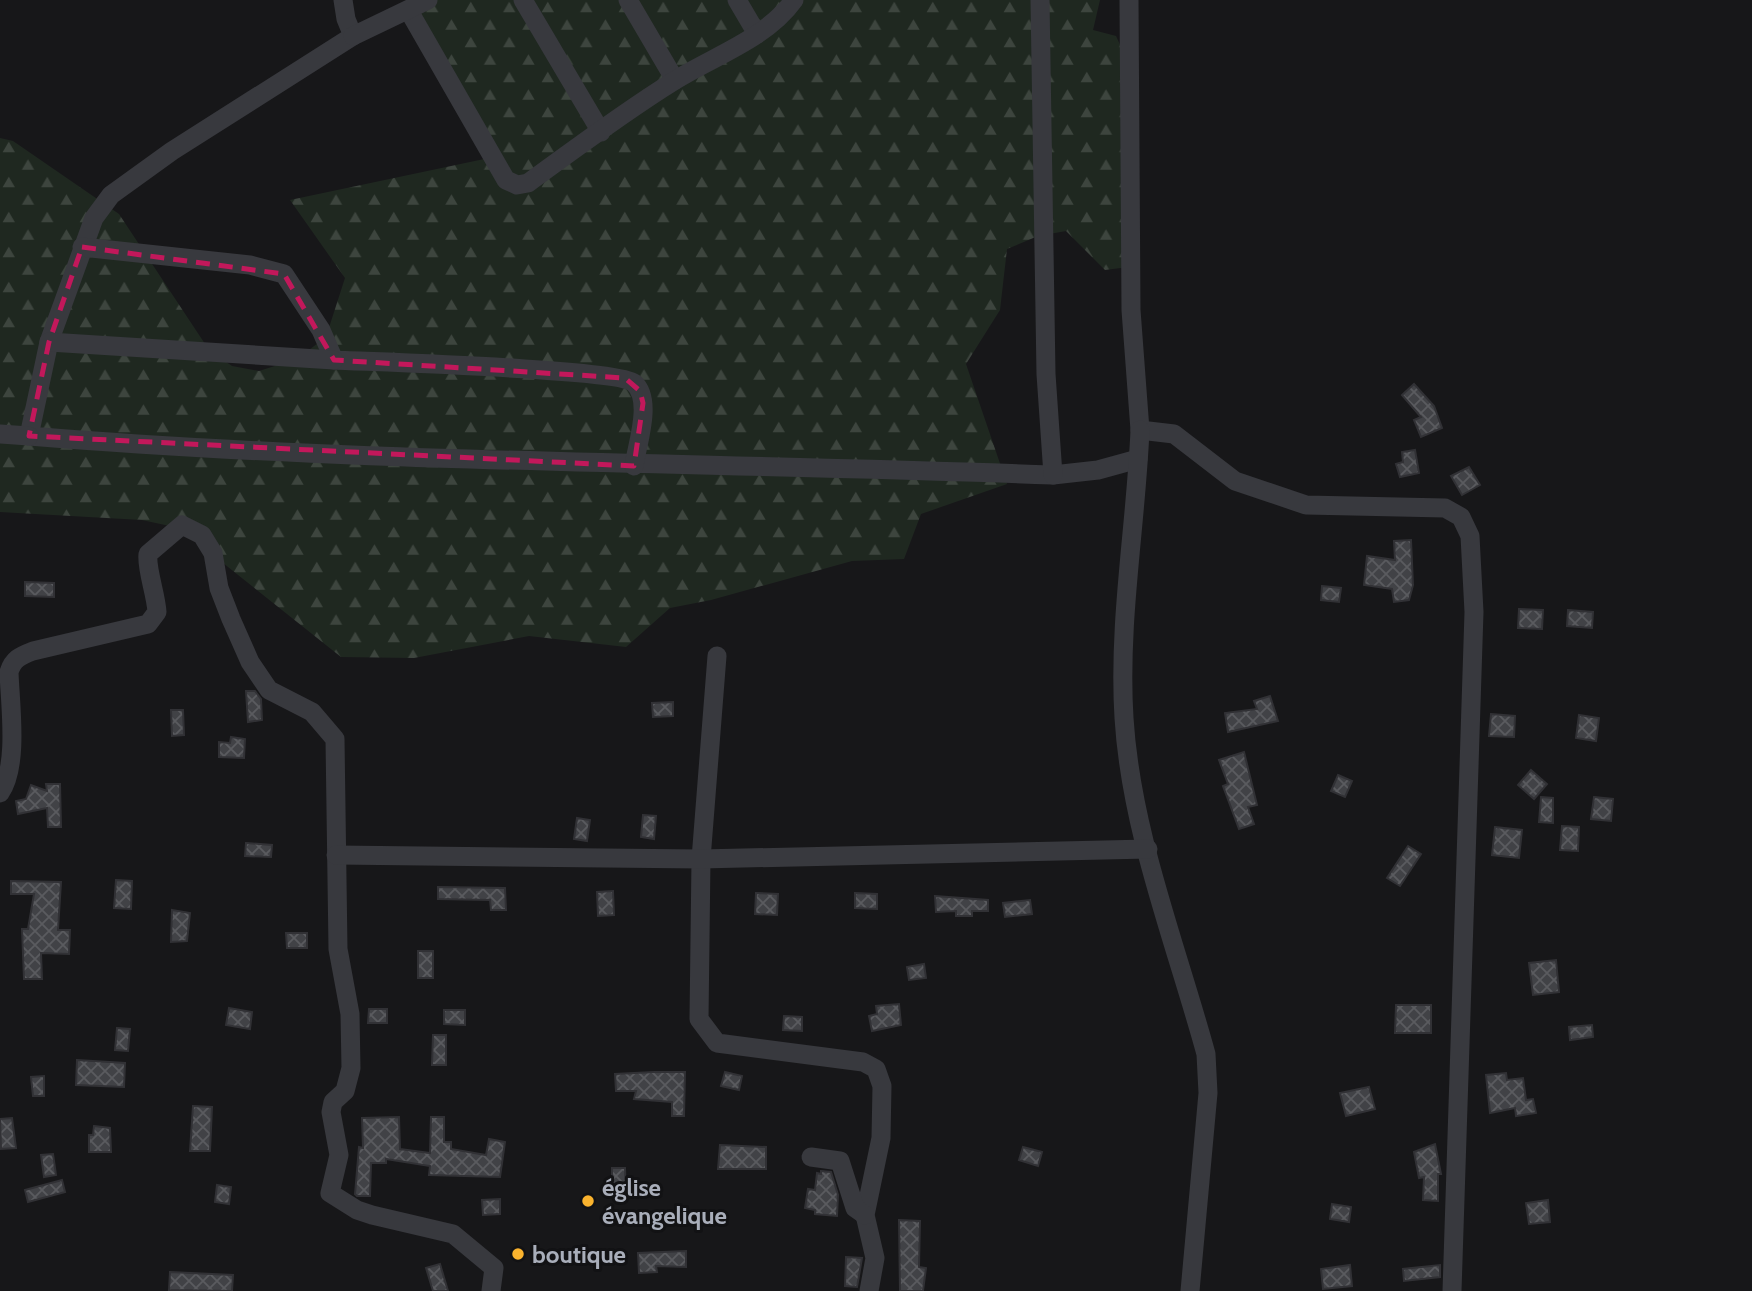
<svg xmlns="http://www.w3.org/2000/svg" width="1752" height="1291" viewBox="0 0 1752 1291" font-family="Cabin,sans-serif">
	<defs>
		<pattern id="forest-firs" width="22" height="20" patternUnits="userSpaceOnUse" patternTransform="scale(1.75)"><rect width="22" height="20" fill="#1f2820"/><path d="M5 1l3.5 6h-7zM16 11l3.5 6h-7z" fill="#3d453e"/></pattern>
		<pattern id="building-cross-hatch" width="8" height="8" patternUnits="userSpaceOnUse" patternTransform="scale(1.75)"><rect width="8" height="8" fill="#414246"/><path d="M0 0l8 8M0 8l8-8" fill="none" stroke="#5a5b5f"/></pattern>
	</defs>
	<rect width="100%" height="100%" fill="#171719"/>
	<path fill="url(#forest-firs)" d="M417,0h683l-7,30 23,6 12,26v205l-23,3 -39,-39 -28,5 -31,13 -7,61 -34,54 41,120 -86,30 -17,45 -52,2 -141,39 -41,8 -44,39 -97,-11 -115,22 -73,-1 -162,-129 -37,-8 -142,-8v-374l13,3 106,73 90,136 23,16 27,5 38,-12 29,-22 19,-59 -55,-78 199,-42 -73,-123z"/>
	<g fill="url(#building-cross-hatch)" stroke="#313135" stroke-width="2">
		<path d="M1414,384l20,22 8,22 -21,9 -7,-17 7,-3 -19,-22z"/>
		<path d="M1415,450l4,23 -19,4 -4,-13 7,-2 -1,-10z"/>
		<path d="M1469,467l11,18 -18,10 -11,-19z"/>
		<path d="M1411,540l2,45 -4,15 -15,2 -2,-13 -28,-4 3,-29 28,4 -1,-19z"/>
		<path d="M25,582l29,1v14l-29,-1z"/>
		<path d="M1322,586l19,2 -2,14 -18,-2z"/>
		<path d="M1519,609l24,1 -1,19 -24,-1z"/>
		<path d="M1568,610l25,2 -1,16 -25,-2z"/>
		<path d="M246,691h9l6,8 1,21 -14,2z"/>
		<path d="M1270,696l8,25 -50,11 -3,-19 32,-4 -3,-8z"/>
		<path d="M673,702v14l-20,1 -1,-14z"/>
		<path d="M171,710h12l1,25 -12,1z"/>
		<path d="M1491,714l24,2 -1,21 -25,-1z"/>
		<path d="M1579,715l20,3 -3,23 -20,-3z"/>
		<path d="M231,737l14,2 -1,19 -25,-1v-15l11,1z"/>
		<path d="M1244,752l13,53 -9,2 6,17 -15,5 -16,-43 5,-2 -9,-24z"/>
		<path d="M1531,770l16,14 -13,15 -16,-14z"/>
		<path d="M1338,775l14,6 -7,16 -14,-6z"/>
		<path d="M46,784h14l1,43h-13l-1,-19 -29,6 -2,-13 10,-2 5,-14 16,6z"/>
		<path d="M1541,797l12,1v25l-14,-1z"/>
		<path d="M1594,797l19,2 -2,22 -20,-2z"/>
		<path d="M643,815l13,1 -2,23 -13,-2z"/>
		<path d="M577,818l13,2 -3,21 -13,-2z"/>
		<path d="M1562,826l17,1 -1,24 -18,-1z"/>
		<path d="M1495,827l27,3 -3,28 -27,-3z"/>
		<path d="M246,843l26,2 -1,12 -26,-1z"/>
		<path d="M1408,846l13,8 -21,32 -13,-8z"/>
		<path d="M116,880l16,1 -1,28 -17,-1z"/>
		<path d="M11,881l50,1 -3,48h12l-1,24 -28,-1 1,26h-18l-2,-50h6l6,-35h-23z"/>
		<path d="M438,887l67,1 1,22h-15l-1,-10 -52,-1z"/>
		<path d="M613,891l1,24 -16,1 -1,-24z"/>
		<path d="M756,893l22,1 -1,21 -22,-1z"/>
		<path d="M855,893l22,1v15l-22,-1z"/>
		<path d="M935,896l53,4v11h-16v5h-16v-5l-20,1z"/>
		<path d="M1030,900l2,14 -27,3 -2,-14z"/>
		<path d="M172,910l18,3 -3,28 -16,1z"/>
		<path d="M286,933h21v15h-20z"/>
		<rect x="418" y="951" width="15" height="27"/>
		<path d="M1556,960l3,32 -26,3 -4,-32z"/>
		<path d="M924,964l2,14 -17,2 -2,-13z"/>
		<path d="M899,1004l2,21 -29,6 -3,-15 8,-2 -1,-8z"/>
		<path d="M1396,1005h35v28h-36z"/>
		<path d="M229,1008l23,4 -2,17 -24,-4z"/>
		<path d="M369,1009h18v14h-19z"/>
		<path d="M444,1010h21v15l-21,-1z"/>
		<path d="M784,1016l18,1v14l-19,-1z"/>
		<path d="M1592,1025l1,12 -23,3 -1,-13z"/>
		<path d="M117,1028l13,1 -2,22 -13,-1z"/>
		<path d="M433,1035h13v30h-14z"/>
		<path d="M77,1060l48,3 -1,24 -48,-2z"/>
		<path d="M654,1072h31l-1,44h-12v-14l-38,-3 2,-8h-20l-1,-17z"/>
		<path d="M725,1072l17,4 -3,14 -18,-4z"/>
		<path d="M1506,1073l1,7 16,-2 3,22 7,-1 3,14 -20,3 -1,-8 -25,5 -4,-38z"/>
		<path d="M44,1076v20h-11l-2,-19z"/>
		<path d="M1369,1087l6,22 -29,7 -6,-23z"/>
		<path d="M193,1106l19,1 -2,44h-20z"/>
		<path d="M399,1117l1,32 30,4 1,-36h13v25h7v7l35,6 3,-16 16,3 -5,35 -71,-2 1,-9 -44,-7v4h-15l-1,33h-13l-2,-2 4,-47 4,1 -1,-30z"/>
		<path d="M12,1118l4,30 -15,1 -1,-30z"/>
		<path d="M94,1126l16,2 1,24h-22v-17h4z"/>
		<path d="M1435,1144l6,30h-3v27l-15,-1 1,-23 -5,1 -5,-26z"/>
		<path d="M720,1145l46,2v22h-48z"/>
		<path d="M1023,1147l19,5 -4,14 -19,-6z"/>
		<path d="M53,1154l3,21 -12,2 -3,-22z"/>
		<path d="M612,1168h13l1,27h-14z"/>
		<path d="M821,1171l10,1 7,23 -1,21 -22,-2v-4l-10,-2 3,-19 7,1 2,-17 4,1z"/>
		<path d="M62,1180l3,12 -37,10 -3,-12z"/>
		<path d="M217,1185l14,2 -2,17 -14,-2z"/>
		<path d="M500,1199v15l-17,1 -1,-15z"/>
		<path d="M1548,1200l2,22 -21,2 -3,-21z"/>
		<path d="M1332,1204l19,3 -2,15 -19,-3z"/>
		<path d="M899,1220l21,1 -1,46 7,1 -3,23h-23z"/>
		<path d="M686,1251v16l-30,-1 1,6 -18,1 -1,-20z"/>
		<path d="M846,1257l16,1 -5,29 -12,-1z"/>
		<path d="M440,1264l8,27h-15l-7,-23z"/>
		<path d="M1350,1265l2,21 -29,3 -2,-20z"/>
		<path d="M1440,1265v12l-36,4 -1,-12z"/>
		<path d="M170,1272l63,3 -1,16 -63,-1z"/>
	</g>
	<g fill="none" stroke-linecap="round" stroke-linejoin="round">
		<g stroke="#38393e" stroke-width="19">
			<path d="M343,0l3,19 7,17 -181,115 -61,44 -17,23 -45,124 -20,94c341,28 683,26 1024,39l45,-5 40,-11"/>
			<path d="M523,0l78,132"/>
			<path d="M628,0l47,80"/>
			<path d="M737,0l20,34"/>
			<path d="M1040,0l6,374 7,101"/>
			<path d="M1129,0l2,310 9,120 34,4 61,47 71,24 139,3 16,9 9,19 4,76 -22,679"/>
			<path d="M409,11l97,169 11,5 11,-2c48,-35 96,-71 146,-102 40,-25 92,-42 120,-81"/>
			<path d="M353,36l75,-36"/>
			<path d="M82,247l168,18 34,9 37,56 13,30c39,2 284,9 300,23 19,17 3,61 0,83"/>
			<path d="M49,342l285,18"/>
			<path d="M1140,430c-4,95 -22,192 -16,288 7,114 52,226 82,336l2,39 -18,198"/>
			<path d="M0,434l29,2"/>
			<path d="M717,656l-16,203 -2,160 18,24 146,19 13,7 6,17 -1,52 -16,77 10,43 -6,33"/>
			<path d="M0,793c19,-27 10,-89 9,-121 4,-13 11,-16 24,-21l115,-27 9,-12c-1,-18 -11,-44 -9,-58l34,-29 20,10 11,18 6,35 12,31 19,43 19,28 43,22 23,27 3,210 12,65 1,54 -6,23 -12,11 -2,10 8,43 -9,38 27,17 15,5 81,19 41,34 -3,23"/>
			<path d="M336,855l365,4 447,-10"/>
			<path d="M811,1157l29,4 15,47 10,7"/>
		</g>
	</g>
	<path fill="none" stroke="#c2185b" stroke-width="5" stroke-dasharray="14 9" stroke-linejoin="round" d="M82,247l202,27 50,86 291,18 15,13 3,12 -9,63 -605,-30 20,-94z"/>
	<g fill="#fab32e" stroke="#121214" stroke-width="2.5">
		<circle cx="588" cy="1201" r="7"/>
		<circle cx="518" cy="1254" r="7"/>
	</g>
	<g text-anchor="middle" dominant-baseline="central" stroke-width="6" stroke-linejoin="round" paint-order="stroke">
		<g font-size="24" font-weight="bold" fill="#a9aeba" stroke="#121214" text-anchor="start">
			<text x="602" y="1187">église<tspan x="602" dy="28">évangelique</tspan></text>
			<text x="532" y="1254">boutique</text>
		</g>
	</g>
</svg>
